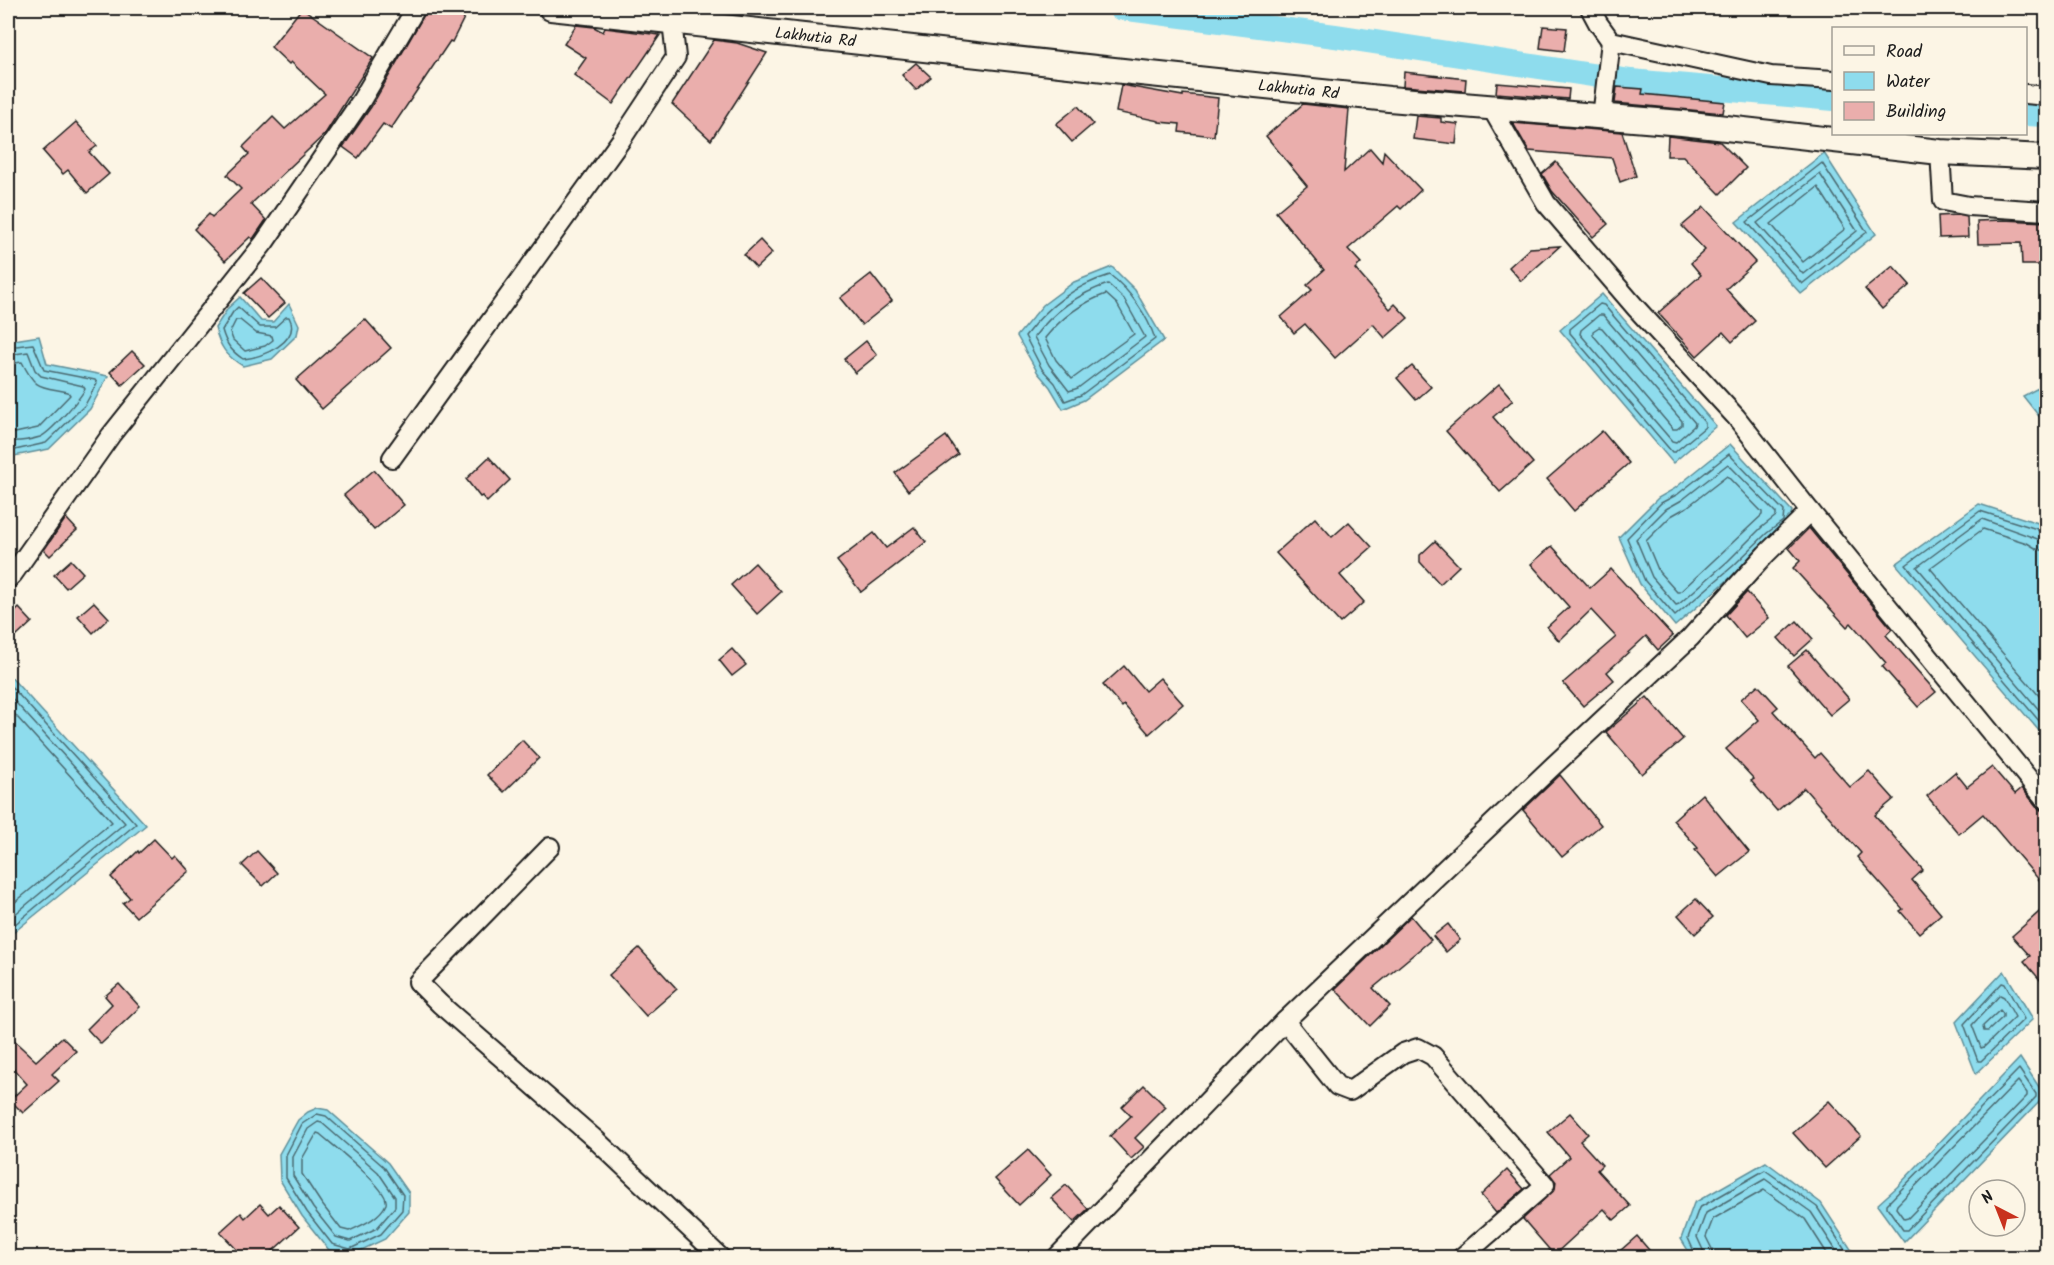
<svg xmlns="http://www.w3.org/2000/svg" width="2054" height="1265" viewBox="0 0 2054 1265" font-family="Kalam,sans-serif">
	<rect width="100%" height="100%" fill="#fcf5e5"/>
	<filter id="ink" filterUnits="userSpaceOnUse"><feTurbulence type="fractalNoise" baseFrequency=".0167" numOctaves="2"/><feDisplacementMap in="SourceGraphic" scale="12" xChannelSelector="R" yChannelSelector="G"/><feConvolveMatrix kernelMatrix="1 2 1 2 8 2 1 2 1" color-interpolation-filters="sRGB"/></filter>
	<g filter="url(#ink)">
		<g fill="#8edced" stroke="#608f99" stroke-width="1.5">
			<path d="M1824,153l52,81 -75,60 -65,-72z"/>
			<path d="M1112,267l23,23 29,50 -80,60 -21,9 -13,-22 -12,-14 -21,-37 26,-31 31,-23z"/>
			<path d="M1602,294l114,132 -43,37 -113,-133z"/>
			<path d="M240,297l21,24 12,1 16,-18 10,21 -2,10 -25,24 -29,7c-17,-10 -23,-19 -28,-38l13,-20z"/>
			<path d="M39,336l8,28 61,12 -18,33 -41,40 -35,7 -6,-2v-113z"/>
			<path d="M2046,384v41l-23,-29z"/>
			<path d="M1730,444l62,67 -4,14 -17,12 -33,34 -63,55 -35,-42 -21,-47 39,-39 16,-9z"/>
			<path d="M1979,504l62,20 5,8v207l-150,-175z"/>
			<path d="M8,674l138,151 -138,112z"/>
			<path d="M2004,971l29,48 -57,55 -20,-52z"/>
			<path d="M2020,1058l25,38 -141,146 -27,-37 20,-18z"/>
			<path d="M317,1108l11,2 60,53 21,30v19l-24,27 -34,16 -22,-5 -27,-34 -22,-36 -1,-26 19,-34 10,-8z"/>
			<path d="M1766,1162l55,41 35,54h-164l-11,-18 13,-36z"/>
		</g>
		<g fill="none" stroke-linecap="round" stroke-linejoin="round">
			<g stroke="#4a6970" stroke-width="1.5">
				<path d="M1822,163l45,69 -65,52 -55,-62z"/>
				<path d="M1820,174l37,57 -54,43 -46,-51z"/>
				<path d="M1818,187l27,42 -42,33 -32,-38z"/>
				<path d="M1110,275c19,14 38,41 45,64l-74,56 -16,6 -10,-18 -13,-14 -17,-33c23,-30 49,-50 85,-61z"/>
				<path d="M1108,284l16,15 21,38 -67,51 -9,3 -20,-26 -15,-28c20,-26 43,-43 74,-53z"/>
				<path d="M1106,294l11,10 17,30 -62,45 -16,-19 -11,-22c17,-21 36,-35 61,-44z"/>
				<path d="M1600,304l4,1 101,118v4l-30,25h-3l-102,-119v-4z"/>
				<path d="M238,307l22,20h15l11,-10h3c13,24 -27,41 -46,42 -12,-8 -17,-15 -21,-29l11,-18z"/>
				<path d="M1599,315h4l92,108 -1,3 -18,16 -4,-1 -92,-107 1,-4z"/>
				<path d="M236,320h4l16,13 16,3 1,4 -8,6 -20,5 -12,-11 -3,-8z"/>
				<path d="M1599,327l3,1 80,93v4l-5,4h-4l-80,-94v-4z"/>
				<path d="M8,347l25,-3 11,26 51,10 2,3 -12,22 -39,38 -31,7 -7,-1"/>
				<path d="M8,355l20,-3 7,18 6,6 42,10 2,3c-5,10 -35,44 -45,48 -10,3 -22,5 -32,4"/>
				<path d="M8,364l14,-2c14,28 17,24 46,30l2,3 -32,33 -23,5 -7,-1"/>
				<path d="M1729,454l55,57 -1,10 -16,12 -34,33 -58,50 -30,-35 -18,-43 34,-35 17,-9z"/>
				<path d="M1728,464l48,49v3l-14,11 -34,34 -49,43 -3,1 -24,-28 -16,-38 30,-30 16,-9z"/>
				<path d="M1727,476l35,36v3l-82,77h-3l-18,-20 -13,-31 25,-25 16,-9z"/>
				<path d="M2046,534h-4l-5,-5 -57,-18 -74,54 140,164"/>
				<path d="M2046,542l-64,-23 -65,48 129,151"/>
				<path d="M2046,551l-9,-2 -10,-6 -44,-14 -53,39 116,136"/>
				<path d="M8,683l128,141 -128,106"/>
				<path d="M8,694l117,129 -117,97"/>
				<path d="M8,707l104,115 -104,86"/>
				<path d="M2002,983l3,1 19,35 -43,42h-3l-14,-37z"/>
				<path d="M2000,995l4,2 11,20 -31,30 -3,1 -9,-23z"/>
				<path d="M2000,1010l3,4v3l-15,14h-4l-1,-5z"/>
				<path d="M2019,1069l17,25v3l-129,133h-4l-16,-23v-3z"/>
				<path d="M2018,1081l9,12v3l-119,122 -4,1 -8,-11 1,-3z"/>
				<path d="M317,1114l9,2 58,51 19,28 -1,15 -21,24 -31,15 -18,-5 -25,-32 -21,-34v-23l16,-31z"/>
				<path d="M318,1122l4,1 56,49 17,25v10l-18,21 -27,13 -14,-4 -23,-29 -20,-32v-19l15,-28z"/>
				<path d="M317,1133l3,1c11,10 71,56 66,70 -6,14 -24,21 -37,27l-8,-2 -20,-26 -19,-29v-15z"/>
				<path d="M1697,1258l-9,-20 11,-30 66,-38 52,37 33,51"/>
				<path d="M1704,1258l-1,-8 -6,-13 9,-24 59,-34 46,33 30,46"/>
				<path d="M1713,1258l-1,-9 -6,-12 7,-18 51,-29 41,29 25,39"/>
			</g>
			<g stroke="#8edced" stroke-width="24">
				<path d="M1120,8l215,28 296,45 203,18"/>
				<path d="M2026,114l20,1"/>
			</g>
		</g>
		<g fill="#eaaeac" stroke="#1c1c1c" stroke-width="1.5">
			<path d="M302,8l71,50 -48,76 -74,70 15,16 -13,19 -3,-2 -25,24 -31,-32 15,-15 3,3 29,-28 -14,-14 22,-21 -6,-7 30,-30 12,12 40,-35 -34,-32 -2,2 -18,-17z"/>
			<path d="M428,8h41l-17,34 -2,-1 -59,88 -8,-5 -25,34 -15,-11 28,-40z"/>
			<path d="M576,25l18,2 9,5 2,-4 55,7 -47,69 -39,-29 12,-17 -22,-14z"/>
			<path d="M1543,26l24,2 -3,23 -24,-3z"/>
			<path d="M714,40l23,3 30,10 -56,87 -39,-36z"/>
			<path d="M916,63l15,14 -15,13 -14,-15z"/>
			<path d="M1404,72l62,7 -1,12 -62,-5z"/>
			<path d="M1497,83l72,6 -1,10 -72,-6z"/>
			<path d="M1121,85l62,11v-2l35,4 -4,38 -35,-4 1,-8 -21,-2v-1l-43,-9z"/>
			<path d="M1617,87l26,2 -1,5 83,8 -2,11 -108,-10z"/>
			<path d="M1303,104l46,5 -5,63 26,-24 12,14 2,-11 37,39 -20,19 -3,-3 -50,43 13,14 -6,6 35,40 5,-5 13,14 -23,20 -12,-14 -38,34 -30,-34 -11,9 -13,-16 31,-27 -5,-5 17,-15 -48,-58 31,-26 -41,-50z"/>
			<path d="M1078,106l15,18 -21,18 -16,-18z"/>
			<path d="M1416,116l25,2v4l17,2 -2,20 -43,-5z"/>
			<path d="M76,122l21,24 -8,6 20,22 -22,19 -19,-23 -5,4 -20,-23z"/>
			<path d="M1513,123l109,9 14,44 -16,6 -8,-24 -83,-7z"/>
			<path d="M1668,136l52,6 26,26 -26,26 -37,-38h-16z"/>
			<path d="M1556,162l52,62 -15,13 -41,-46 -10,-17z"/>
			<path d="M1704,207l51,55 -29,27 29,32 -23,21 -9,-10 -26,24 -39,-43 43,-38 -10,-12 14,-13 -23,-24z"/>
			<path d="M1957,215l10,2 1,20 -29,1 -1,-22z"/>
			<path d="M2004,220l42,2v43h-24l-1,-22 -43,1 -1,-23z"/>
			<path d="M760,240l12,13 -16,15 -12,-13z"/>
			<path d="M1560,246l-39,35 -12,-14 21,-19z"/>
			<path d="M1893,266l17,19 -28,24 -17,-20z"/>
			<path d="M871,274l21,27 -30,24 -22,-27z"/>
			<path d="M261,278l24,25 -17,15 -24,-25z"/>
			<path d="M365,319l26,29 -69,61 -26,-29z"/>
			<path d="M866,341l11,14 -22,18 -11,-14z"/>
			<path d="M132,351l13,13 -23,21 -12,-13z"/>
			<path d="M1412,366l19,21 -15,13 -19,-22z"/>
			<path d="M1499,384l14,16 -20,17 40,46 -33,29 -54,-61z"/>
			<path d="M1602,431l27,32 -55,48 -27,-32z"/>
			<path d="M946,436l12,18 -50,37 -13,-18z"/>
			<path d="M489,457l21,23 -23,22 -5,-6 -2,1 -14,-18z"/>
			<path d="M374,470l30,35 -30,25 -30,-35z"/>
			<path d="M66,518l11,12 -27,26 -6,-6z"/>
			<path d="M1315,518l17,19 17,-15 23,25 -32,28 24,27 -24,21 -64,-70z"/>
			<path d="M914,527l12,15 -65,50 -24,-31 37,-28 12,15z"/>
			<path d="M1809,528l83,101 -6,6 50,57 -18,15 -36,-41 4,-3 -35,-40 -4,4 -54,-59 7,-7 -11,-13z"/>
			<path d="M1435,541l24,25 -19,18 -20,-22v-7z"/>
			<path d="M1552,546l38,42 21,-19 62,67 -15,14 -12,-14 -39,36 7,8 -31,26 -20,-23 53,-46 -25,-27 -32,31 -12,-14 22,-20 -38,-43z"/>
			<path d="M71,560l12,13 -17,15 -12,-13z"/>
			<path d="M755,563l26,29 -24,22 -26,-29z"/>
			<path d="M1747,592l22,26 -24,20 -19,-23z"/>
			<path d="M94,602l15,16 -16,15 -15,-17z"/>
			<path d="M19,608l13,14 -15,14 -9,-9v-8z"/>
			<path d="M1797,621l16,18 -19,17 -16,-18z"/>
			<path d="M732,649l14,16 -14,11 -13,-16z"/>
			<path d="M1807,650l42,49 -19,16 -42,-49z"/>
			<path d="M1124,666l21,25 15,-13 23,26 -34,30 -25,-29 -2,2 -19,-22z"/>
			<path d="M1758,685l20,22 -5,4 42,47 5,-5 30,34 19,-16 25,28 -19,16 48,55 -11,10 29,34 -22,19 -19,-22 3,-2 -46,-52 4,-4 -57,-65 -27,23 -26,-30 3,-2 -28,-30 33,-29 -18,-21z"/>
			<path d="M1647,697l36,42 -41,35 -36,-42z"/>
			<path d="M522,740l17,18 -35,34 -17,-17z"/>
			<path d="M1992,767l23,27 7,-6 15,19 9,7v74l-63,-74 -24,20 -32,-38 28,-24 12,15z"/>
			<path d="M1560,775l41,50 -39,32 -39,-47z"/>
			<path d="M1702,794l47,58 -31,25 -23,-27 3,-2 -25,-28z"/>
			<path d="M154,839l18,19 3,-3 14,16 -53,46 -13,-14 7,-5 -19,-21 27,-26 1,2z"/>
			<path d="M257,851l20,22 -14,13 -21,-21z"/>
			<path d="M1696,899l17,18 -18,17 -17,-19z"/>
			<path d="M2046,906v81l-22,-26 6,-5 -18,-20z"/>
			<path d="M1411,916l20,24 -58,48 17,18 -20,20 -35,-37z"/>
			<path d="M1448,924l12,16 -14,12 -13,-16z"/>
			<path d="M639,948l38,41 -31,27 -37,-41z"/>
			<path d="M119,984l21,23 -39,37 -14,-15 25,-25 -7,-8z"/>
			<path d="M8,1035l28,26 26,-24 14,14 -24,23 7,7 -36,32 -13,-13 17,-16 -19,-21z"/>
			<path d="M1144,1085l22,22 -31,31 9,9 -13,12 -21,-23 21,-20 -9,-9z"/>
			<path d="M1829,1101l32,35 -36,32 -32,-35z"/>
			<path d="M1570,1113l18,21 -8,7 22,24 -5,5 33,36 -16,14 -10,-11 -50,46 -31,-36 32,-30 1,-7 -6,-8 19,-17 -21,-25z"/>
			<path d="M1028,1150l23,25 -32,30 -24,-26z"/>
			<path d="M1507,1170l17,19 -28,24 -15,-18z"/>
			<path d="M1066,1185l22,24 -14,13 -23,-24z"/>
			<path d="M260,1204l9,10 10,-9 20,22 -33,30h-22l-24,-25 21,-19 4,5z"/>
			<path d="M1637,1236l18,21h-42z"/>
		</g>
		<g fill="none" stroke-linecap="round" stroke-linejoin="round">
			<defs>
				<g id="minor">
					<path d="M1590,8l8,15 13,18 160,35 63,4"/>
					<path d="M2026,94l20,2"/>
					<path d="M1491,107l55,96 90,105 100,109 74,94"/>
					<path d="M1602,117l9,-76"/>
					<path d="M1940,152l3,49 26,5 77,5"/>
					<path d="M392,458l229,-318 55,-83 -4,-36"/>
					<path d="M8,579l5,-5 98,-139 153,-192 97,-142 55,-93"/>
					<path d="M550,847l-132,135 22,22 156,136 125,118"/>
					<path d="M1056,1258l229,-237"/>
					<path d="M1461,1258l84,-73 -112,-129 -15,-8 -15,5 -53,38 -13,-5 -52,-65 266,-253 139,-130 76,-84 44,-43 236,289"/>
				</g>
				<g id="tertiary">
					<path id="s1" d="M551,8l590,65 248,26 293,24 258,29 106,5"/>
				</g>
			</defs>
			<use href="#minor" stroke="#1c1c1c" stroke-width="22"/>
			<use href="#tertiary" stroke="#1c1c1c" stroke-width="28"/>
			<use href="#minor" stroke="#fcf5e5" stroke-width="18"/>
			<use href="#tertiary" stroke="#fcf5e5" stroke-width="24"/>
		</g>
	</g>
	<g text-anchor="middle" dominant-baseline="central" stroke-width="4.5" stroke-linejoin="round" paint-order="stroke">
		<g font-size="16" fill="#1c1c1c" stroke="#fcf5e5">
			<text stroke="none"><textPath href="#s1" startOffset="266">Lakhutia Rd</textPath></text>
			<text stroke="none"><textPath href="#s1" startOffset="752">Lakhutia Rd</textPath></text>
		</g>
	</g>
	<rect width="2054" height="1265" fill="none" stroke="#fcf5e5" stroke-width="30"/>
	<rect x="15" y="15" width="2024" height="1235" fill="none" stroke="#1c1c1c" stroke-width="2" filter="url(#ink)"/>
	<rect x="1832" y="27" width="195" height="108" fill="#fcf5e5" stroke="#a29e95" stroke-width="1.5"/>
	<rect x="1844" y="46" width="30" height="9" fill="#fcf5e5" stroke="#a29e95" stroke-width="1.5"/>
	<text x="1886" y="57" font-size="18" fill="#1c1c1c">Road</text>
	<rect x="1844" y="72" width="30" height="18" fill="#8edced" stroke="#a29e95" stroke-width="1.5"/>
	<text x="1886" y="87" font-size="18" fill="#1c1c1c">Water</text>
	<rect x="1844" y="102" width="30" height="18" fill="#eaaeac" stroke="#a29e95" stroke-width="1.5"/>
	<text x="1886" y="117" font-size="18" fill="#1c1c1c">Building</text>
	<g transform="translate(1997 1208) rotate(318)"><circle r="28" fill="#fcf5e5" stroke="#a29e95" stroke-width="1.5"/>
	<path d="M0-4.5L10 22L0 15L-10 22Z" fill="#c8321e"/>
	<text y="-9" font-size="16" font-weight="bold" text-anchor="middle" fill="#1c1c1c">N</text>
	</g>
</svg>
